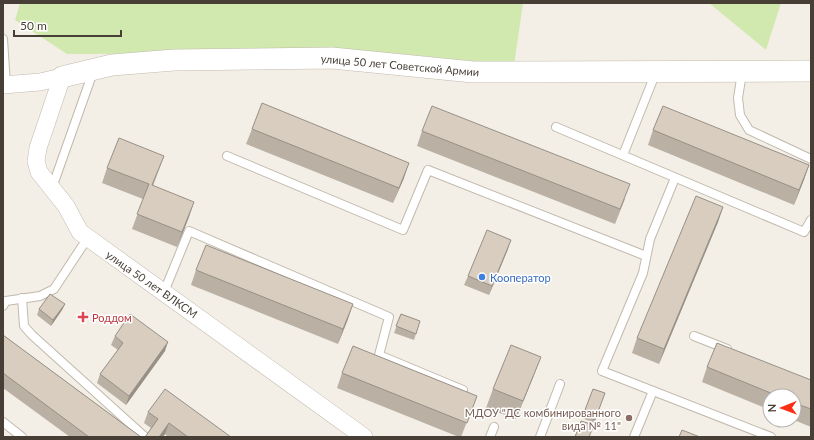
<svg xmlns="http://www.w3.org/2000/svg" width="814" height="440" viewBox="0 0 814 440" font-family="Lato,sans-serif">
	<rect width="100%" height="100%" fill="#f3efe7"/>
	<g fill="#d1e8af">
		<path d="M20,3h503l-9,62 -122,-12 -325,1 -52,-34z"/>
		<path d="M709,3h72l-15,47z"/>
	</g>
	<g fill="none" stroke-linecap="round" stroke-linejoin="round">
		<defs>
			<g id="service">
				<path d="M3,39l3,46"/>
				<path d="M742,73l-4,25 2,17 9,15 62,29"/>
				<path d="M556,127l248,105 7,-12"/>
				<path d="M623,155l33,-83"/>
				<path d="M227,156l176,74 25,-60 218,86"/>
				<path d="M675,178l-25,61 -7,34 -41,98 169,66"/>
				<path d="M52,188l41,-116"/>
				<path d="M164,292l25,-61 200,86 -10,38 84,35"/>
				<path d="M22,298l2,28 8,9 113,102"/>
				<path d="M3,306l3,-5 34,-5 14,-7 33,-50"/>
				<path d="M694,336l33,13"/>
				<path d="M3,422l19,15"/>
				<path d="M490,437l4,-10"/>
				<path d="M540,437l20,-53"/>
				<path d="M634,437l19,-46"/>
			</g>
			<g id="minor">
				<path d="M62,77l-24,71 -2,13 3,11 27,34 14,26 284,205"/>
				<path d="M3,85l37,-3 22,-5"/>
			</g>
			<path id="tertiary" d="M62,77l50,-12 62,-5 158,-2 141,14 338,-1"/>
		</defs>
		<use href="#service" stroke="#c2b9ac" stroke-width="10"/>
		<use href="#minor" stroke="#c2b9ac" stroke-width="18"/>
		<use href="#tertiary" stroke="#c2b9ac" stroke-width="22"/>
		<use href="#service" stroke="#fff" stroke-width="8"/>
		<use href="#minor" stroke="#fff" stroke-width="17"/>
		<use href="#tertiary" stroke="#fff" stroke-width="21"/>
	</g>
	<g fill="#bab0a4">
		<path d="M252,129l152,49 -11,25 -147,-59z"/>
		<path d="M653,130l156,35 -15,40 -146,-60z"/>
		<path d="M422,131l203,68 -10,25 -198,-78z"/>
		<path d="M164,156l-11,30 36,31 -12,30 -45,-18 11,-30 -41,-16 5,-15z"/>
		<path d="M723,207l-5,15 -59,142 -27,-11 5,-15z"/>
		<path d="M508,249l-19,46 -25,-10 4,-9z"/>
		<path d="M196,270l152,49 -10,25 -147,-59z"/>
		<path d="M65,304l-3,6 -11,16 -14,-11 2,-6z"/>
		<path d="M401,314l19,7 -6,19 -20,-7z"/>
		<path d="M3,335l138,102h-71l-67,-49z"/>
		<path d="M115,336l50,15 -39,54 -29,-22 3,-9 18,-24 -7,-5z"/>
		<path d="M707,367l104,13v47l-17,-7v-24h-24v14l-68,-28z"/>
		<path d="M342,373l135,23 -16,41h-2l-122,-49z"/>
		<path d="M534,375l-18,44 -30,-11 7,-19z"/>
		<path d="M593,389l12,4 -11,30 -12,-5z"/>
		<path d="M148,412l83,25h-63l-3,-3 -2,3h-18l6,-9 -7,-5z"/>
	</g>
	<g fill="#979086">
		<path d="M409,163l-5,15 -11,25z"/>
		<path d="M809,165l-5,15 -10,25 5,-15z"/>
		<path d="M194,202l-5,15 -12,30 5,-15z"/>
		<path d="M723,207l-5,15 -59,142 5,-15z"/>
		<path d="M511,240l-3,9 -19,46 3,-9z"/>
		<path d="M65,304l-3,6 -11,16 2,-6z"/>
		<path d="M353,304l-5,15 -10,25 5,-15z"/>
		<path d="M168,342l-3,9 -39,54 3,-9z"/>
		<path d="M541,357l-7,18 -18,44 7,-18z"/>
		<path d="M169,423l-4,11 -2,3h-4z"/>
	</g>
	<g fill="#d8cdbf" stroke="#979086">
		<path d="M262,103l147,60 -10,25 -147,-59z"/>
		<path d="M432,106l198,78 -10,25 -198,-78z"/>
		<path d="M663,106l146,59 -10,25 -146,-60z"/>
		<path d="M119,138l45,18 -12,29 42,17 -12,30 -45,-18 12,-30 -42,-16z"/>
		<path d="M696,196l27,11 -59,142 -27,-11z"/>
		<path d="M487,230l24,10 -19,46 -24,-10z"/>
		<path d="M206,245l147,59 -10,25 -147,-59z"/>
		<path d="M50,294l15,10 -12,16 -14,-11z"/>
		<path d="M130,314l38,28 -39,54 -29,-22 23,-31 -8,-7z"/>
		<path d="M401,314l19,7 -4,13 -20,-8z"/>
		<path d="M3,335l138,102h-52l-86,-64z"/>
		<path d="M717,343l94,37v29l-17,-6v-7h-16l-71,-29z"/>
		<path d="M511,345l30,12 -18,44 -30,-12z"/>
		<path d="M353,346l124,50 -10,27 -125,-50z"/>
		<path d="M165,389l66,48h-43l-19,-14 -10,14h-14l13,-18 -10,-7z"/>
		<path d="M593,389l12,4 -10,27 -12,-5z"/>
		<path d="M581,421l13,4 -5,12h-14z"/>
		<path d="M682,430l18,7h-21z"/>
	</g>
	<circle fill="#3f7fe0" stroke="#fff" stroke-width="1.5" cx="482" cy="277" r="4"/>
	<path fill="#e0444e" stroke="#fff" stroke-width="1.5" d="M81 311h4v4h4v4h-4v4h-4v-4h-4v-4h4z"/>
	<circle fill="#8d6e63" stroke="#fff" stroke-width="1.5" cx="629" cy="418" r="4"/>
	<g text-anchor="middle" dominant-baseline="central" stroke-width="3" stroke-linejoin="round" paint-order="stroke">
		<g font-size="11" fill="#473f36" stroke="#fff">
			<text transform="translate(400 65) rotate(5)">улица 50 лет Советской Армии</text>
			<text transform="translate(152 284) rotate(35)">улица 50 лет ВЛКСМ</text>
		</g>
		<g font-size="11" fill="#366cbe" stroke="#fff" text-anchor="start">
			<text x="490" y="277">Кооператор</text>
		</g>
		<g font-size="11" fill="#be3a42" stroke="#fff" text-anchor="start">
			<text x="92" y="317">Роддом</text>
		</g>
		<g font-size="11" fill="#785e54" stroke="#fff" text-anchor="end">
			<text x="621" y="412">МДОУ "ДС комбинированного<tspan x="621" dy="13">вида № 11"</tspan></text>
		</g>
	</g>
	<rect width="814" height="440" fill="none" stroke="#473f36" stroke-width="8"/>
	<g transform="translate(782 408) rotate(269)"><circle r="19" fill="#ffffff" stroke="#b5b2af"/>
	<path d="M0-3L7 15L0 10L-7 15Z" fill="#fb2e16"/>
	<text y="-6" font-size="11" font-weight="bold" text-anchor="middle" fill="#473f36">N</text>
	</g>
	<path d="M14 30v6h107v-6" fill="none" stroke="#473f36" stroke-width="2"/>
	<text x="20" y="30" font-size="12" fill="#473f36" stroke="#ffffff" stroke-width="3" paint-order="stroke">50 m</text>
</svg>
